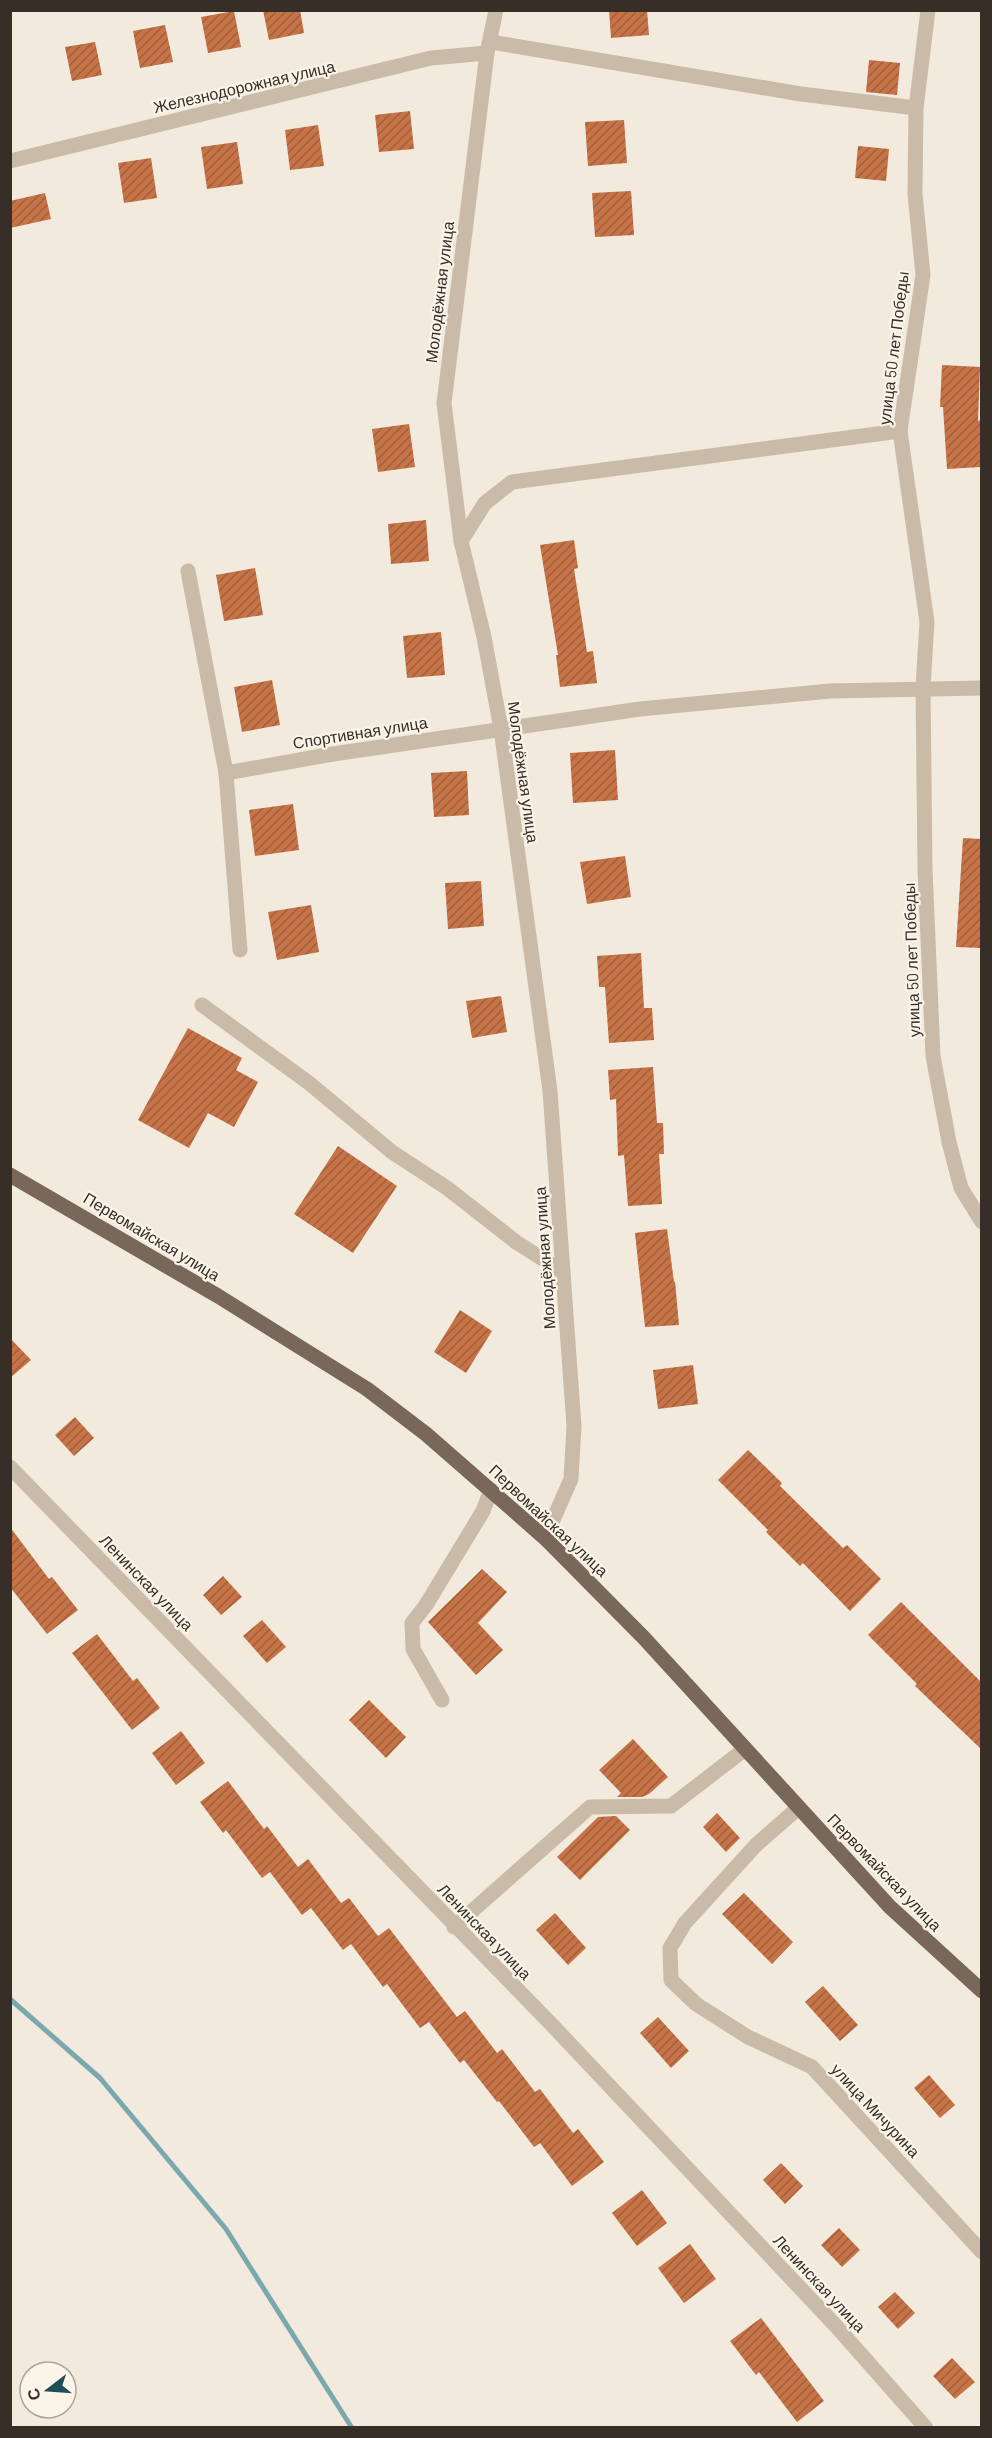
<svg xmlns="http://www.w3.org/2000/svg" width="992" height="2438" viewBox="0 0 992 2438" font-family="Barlow,sans-serif">
	<defs>
		<pattern id="building-hatch" width="6" height="6" patternUnits="userSpaceOnUse" patternTransform="scale(1.5)"><rect width="6" height="6" fill="#c57347"/><path d="M-1 1l2-2M0 6l6-6M5 7l2-2" fill="none" stroke="#a15f3b"/></pattern>
	</defs>
	<rect width="100%" height="100%" fill="#f2eadc"/>
	<g fill="none" stroke-linecap="round" stroke-linejoin="round">
		<path stroke="#7ba7af" stroke-width="5" d="M10,1999l90,79 126,151 126,199"/>
	</g>
	<g fill="url(#building-hatch)">
		<path d="M263,10h37l4,23 -35,7z"/>
		<path d="M609,10h38l2,25 -38,3z"/>
		<path d="M234,11l7,36 -33,6 -7,-36z"/>
		<path d="M165,25l8,37 -33,6 -7,-37z"/>
		<path d="M95,42l7,33 -30,6 -7,-34z"/>
		<path d="M869,60l31,3 -3,32 -31,-3z"/>
		<path d="M410,111l4,38 -35,3 -4,-37z"/>
		<path d="M624,120l3,43 -39,3 -3,-44z"/>
		<path d="M318,125l6,41 -34,4 -5,-40z"/>
		<path d="M237,142l6,42 -36,5 -6,-42z"/>
		<path d="M858,146l31,3 -3,32 -31,-3z"/>
		<path d="M151,158l6,40 -33,5 -6,-40z"/>
		<path d="M631,191l3,44 -39,2 -3,-44z"/>
		<path d="M45,193l6,26 -41,9v-27z"/>
		<path d="M942,365l38,2 -2,54 3,-1v47l-34,2 -4,-62h-3z"/>
		<path d="M409,424l6,43 -37,5 -6,-43z"/>
		<path d="M426,520l3,41 -38,3 -3,-40z"/>
		<path d="M574,540l4,28 -4,1 13,83 6,-1 4,32 -37,4 -4,-32h2l-18,-110z"/>
		<path d="M255,568l8,47 -39,6 -8,-46z"/>
		<path d="M441,632l4,43 -38,3 -4,-42z"/>
		<path d="M272,680l8,45 -38,7 -8,-45z"/>
		<path d="M615,750l3,50 -45,3 -3,-50z"/>
		<path d="M467,771l2,44 -35,2 -3,-44z"/>
		<path d="M293,804l6,46 -44,6 -6,-46z"/>
		<path d="M963,838l18,1v109l-25,-1z"/>
		<path d="M625,856l6,41 -44,7 -7,-42z"/>
		<path d="M481,881l3,45 -36,3 -3,-46z"/>
		<path d="M311,905l8,47 -42,8 -9,-48z"/>
		<path d="M641,953l3,55h8l2,32 -45,3 -4,-56h-6l-2,-31z"/>
		<path d="M501,996l6,36 -35,6 -6,-37z"/>
		<path d="M188,1028l54,30 -6,12 22,12 -24,45 -26,-14 -19,35 -51,-28z"/>
		<path d="M653,1067l4,56h6l1,31h-5l3,50 -34,2 -4,-51 -6,1 -2,-57 -6,1 -2,-30z"/>
		<path d="M338,1146l59,40 -44,67 -59,-39z"/>
		<path d="M667,1229l7,53 1,-1 4,44 -34,2 -10,-94z"/>
		<path d="M460,1310l32,21 -26,42 -32,-21z"/>
		<path d="M10,1338l21,22 -21,18z"/>
		<path d="M693,1365l5,39 -40,5 -5,-39z"/>
		<path d="M75,1417l19,21 -20,18 -19,-21z"/>
		<path d="M748,1450l34,33 -2,3 63,62 4,-3 34,34 -31,32 -47,-48 -3,3 -34,-34 2,-2 -50,-50z"/>
		<path d="M10,1527l39,52 3,-2 26,33 -31,24 -37,-47z"/>
		<path d="M482,1569l25,23 -29,31 25,27 -27,25 -48,-53z"/>
		<path d="M223,1576l19,21 -21,18 -18,-20z"/>
		<path d="M901,1602l80,80v67l-66,-63 2,-2 -49,-49z"/>
		<path d="M262,1620l24,27 -19,16 -24,-27z"/>
		<path d="M97,1634l36,47 4,-3 23,30 -28,22 -60,-77z"/>
		<path d="M369,1700l37,37 -20,21 -37,-38z"/>
		<path d="M181,1731l24,32 -29,22 -24,-32z"/>
		<path d="M633,1739l35,38 -19,17 -7,3h-25l4,-4 -22,-23z"/>
		<path d="M228,1781l36,48 3,-3 31,41 10,-8 33,44 8,-5 29,38 11,-8 68,89 8,-6 32,42 5,-4 33,43 5,-3 33,44 5,-4 26,33 -32,24 -32,-43 -6,4 -35,-46 -2,1 -33,-42 -4,3 -31,-41 -9,6 -33,-44 -4,3 -32,-43 -8,6 -32,-42 -9,7 -32,-43 -8,6 -36,-48 -3,3 -23,-31z"/>
		<path d="M717,1813l23,25 -14,14 -23,-25z"/>
		<path d="M616,1816l14,14 -50,50 -23,-23 41,-40z"/>
		<path d="M744,1893l49,49 -21,22 -50,-50z"/>
		<path d="M555,1913l31,35 -18,17 -32,-35z"/>
		<path d="M823,1986l35,39 -18,16 -35,-39z"/>
		<path d="M658,2017l31,34 -18,17 -31,-35z"/>
		<path d="M929,2075l26,30 -15,13 -26,-30z"/>
		<path d="M781,2163l22,23 -18,18 -22,-24z"/>
		<path d="M642,2190l25,33 -30,23 -25,-33z"/>
		<path d="M839,2228l21,22 -18,17 -21,-22z"/>
		<path d="M690,2244l26,35 -32,24 -26,-35z"/>
		<path d="M895,2292l20,21 -17,16 -20,-22z"/>
		<path d="M761,2318l63,83 -27,21 -38,-50 -3,3 -26,-34z"/>
		<path d="M952,2358l23,24 -20,17 -22,-23z"/>
	</g>
	<g fill="none" stroke-linecap="round" stroke-linejoin="round">
		<g stroke="#cabba8" stroke-width="15">
			<path d="M496,10l-9,43 -43,350 17,138 23,96 17,92 49,362 24,335 -3,53 -26,59"/>
			<path d="M928,10l-12,98 -1,86 8,81 -23,156 27,191 -4,66 2,181 8,187 16,86 12,46 21,34"/>
			<path d="M491,42l310,52 115,14"/>
			<path d="M10,161l421,-103 56,-5"/>
			<path d="M461,541l24,-38 27,-21 388,-51"/>
			<path d="M188,571l38,202 14,177"/>
			<path d="M226,773l107,-19 307,-45 190,-18 152,-3"/>
			<path d="M202,1005l107,78 83,69 55,36 69,54 47,30"/>
			<path d="M10,1467l543,559 283,300 90,102"/>
			<path d="M442,1700l-29,-51 -1,-26 14,-18 57,-94 8,-21"/>
			<path d="M798,1808l-42,37 -71,78 -15,25 1,32 25,24 52,33 64,30 170,185"/>
			<path d="M454,1927l136,-120 81,-1 74,-57"/>
		</g>
		<path stroke="#796759" stroke-width="15" d="M10,1175l208,121 149,93 59,45 119,104 99,100 246,269 92,84"/>
	</g>
	<g text-anchor="middle" dominant-baseline="central" stroke-width="4.5" stroke-linejoin="round" paint-order="stroke">
		<g font-size="16" fill="#372e28" stroke="#faf4e9">
			<text transform="translate(244 86) rotate(-13)">Железнодорожная улица</text>
			<text transform="translate(439 292) rotate(-83)">Молодёжная улица</text>
			<text transform="translate(893 348) rotate(-83)">улица 50 лет Победы</text>
			<text transform="translate(360 732) rotate(-9)">Спортивная улица</text>
			<text transform="translate(524 772) rotate(82)">Молодёжная улица</text>
			<text transform="translate(911 960) rotate(-92)">улица 50 лет Победы</text>
			<text transform="translate(152 1236) rotate(31)">Первомайская улица</text>
			<text transform="translate(544 1258) rotate(-94)">Молодёжная улица</text>
			<text transform="translate(549 1520) rotate(43)">Первомайская улица</text>
			<text transform="translate(147 1582) rotate(46)">Ленинская улица</text>
			<text transform="translate(885 1872) rotate(46)">Первомайская улица</text>
			<text transform="translate(485 1931) rotate(46)">Ленинская улица</text>
			<text transform="translate(876 2110) rotate(47)">улица Мичурина</text>
			<text transform="translate(820 2283) rotate(47)">Ленинская улица</text>
		</g>
	</g>
	<rect width="992" height="2438" fill="none" stroke="#372e28" stroke-width="24"/>
	<g transform="translate(48 2390) rotate(253)"><circle r="28" fill="#faf4e9" stroke="#aca59c" stroke-width="1.5"/>
	<path d="M0-4.5L10 22L0 15L-10 22Z" fill="#1e4e58"/>
	<text y="-9" font-size="16" font-weight="bold" text-anchor="middle" fill="#372e28">С</text>
	</g>
</svg>
